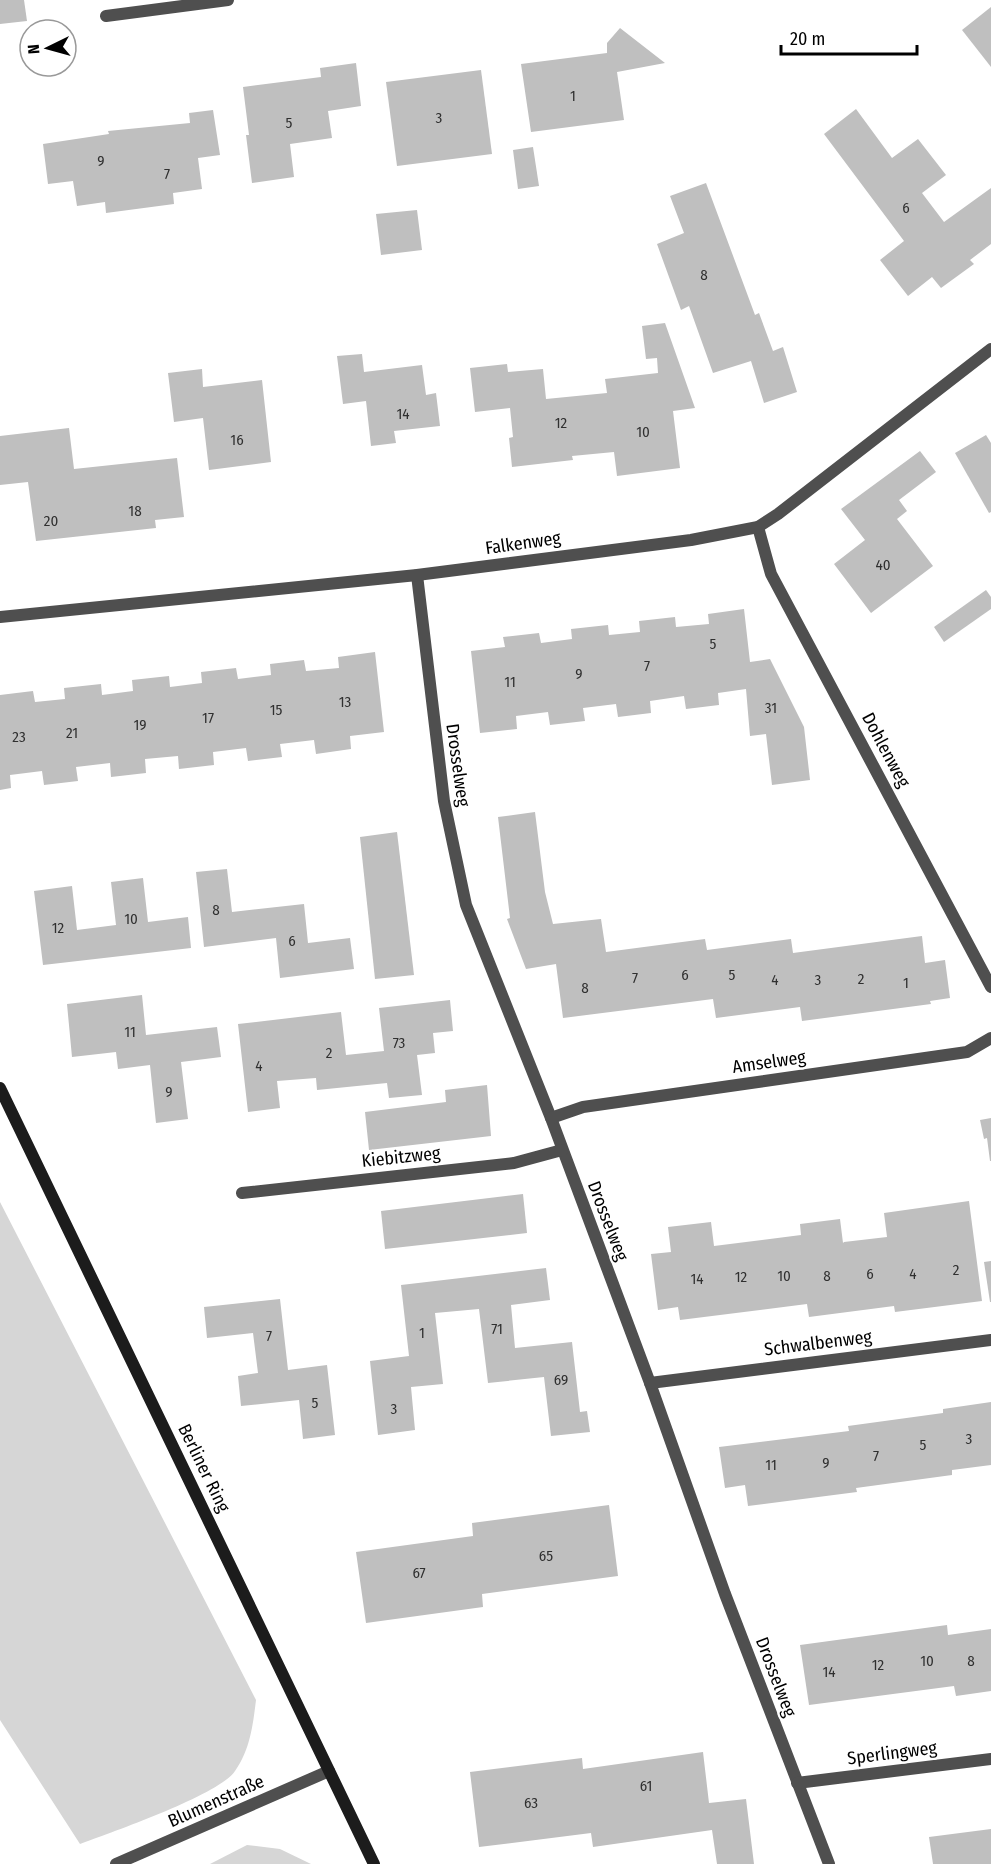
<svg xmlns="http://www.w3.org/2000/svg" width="991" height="1864" viewBox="0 0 991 1864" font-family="'Fira Sans Condensed',sans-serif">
	<rect width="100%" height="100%" fill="#fff"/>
	<g fill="#d6d6d6">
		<path d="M0,1202l256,498c-3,25 -6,50 -21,71 -16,24 -123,61 -155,73l-80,-124z"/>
		<path d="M247,1845l33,4 31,15h-101z"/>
	</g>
	<g fill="#bfbfbf">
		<path d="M0,0h24l3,21 -27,3z"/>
		<path d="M991,7v60l-29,-37z"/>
		<path d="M620,28l45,35 -48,9 7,48 -93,12 -10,-68 86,-11v-10z"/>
		<path d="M356,63l5,43 -33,5 4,27 -42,6 4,33 -42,6 -6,-48h3l-6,-48 78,-10 -1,-9z"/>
		<path d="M481,70l11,84 -95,12 -11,-84z"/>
		<path d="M856,109l36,49 26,-19 28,36 -24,18 22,29 47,-34v56l-21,16 4,4 -33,24 -9,-11 -24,19 -28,-36 24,-19 -80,-107z"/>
		<path d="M213,110l7,45 -22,3 4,31 -29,4 1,11 -68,9 -1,-11 -28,4 -4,-25 -25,3 -5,-40 66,-10 -1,-3 82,-8 -1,-10z"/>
		<path d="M533,147l6,39 -21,3 -5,-39z"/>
		<path d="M706,183l49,132 4,-2 14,38 10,-4 14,45 -33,11 -13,-42 -38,12 -24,-67 -8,4 -24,-66 27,-11 -14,-37z"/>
		<path d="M417,210l5,40 -41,5 -5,-41z"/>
		<path d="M665,323l30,85 -22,3 7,57 -63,8 -3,-24 -42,4 1,4 -61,7 -3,-29 4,-1 -3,-29 -35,4 -5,-44 37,-4 1,8 35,-3 3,30 61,-6 -2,-14 53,-6 -1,-15 -11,1 -4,-33z"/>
		<path d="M362,354l2,18 58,-7 4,30 10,-2 4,33 -46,5 2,12 -25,3 -5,-45 -23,3 -6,-48z"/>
		<path d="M202,369l1,18 59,-7 9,82 -62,8 -6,-52 -29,4 -6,-49z"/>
		<path d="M69,428l5,41 103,-11 7,59 -29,3 1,8 -120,13 -8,-59 -28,3v-49z"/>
		<path d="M986,435l5,8v69l-2,1 -34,-60z"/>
		<path d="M920,451l16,21 -37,28 8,11 -10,8 36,47 -62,47 -37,-49 31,-24 -24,-31z"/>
		<path d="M986,590l5,7v12l-47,33 -10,-15z"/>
		<path d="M744,609l6,53 20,-3 34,68 6,53 -38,5 -6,-51 -16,2 -4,-47 -28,4 1,12 -33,4 -2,-13 -34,5 1,12 -33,4 -2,-13 -33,4 2,13 -35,4 -2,-13 -32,4 1,13 -37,4 -9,-82 34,-4 -2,-10 36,-4 2,10 31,-4 -1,-10 37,-4 1,10 31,-3 -1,-11 36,-4 1,10 33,-3 -1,-10z"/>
		<path d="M375,652l9,80 -34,4 1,13 -35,5 -2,-14 -34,4 2,13 -34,4 -2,-13 -33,4 1,13 -35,4 -1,-13 -33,3 1,14 -35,4 -1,-14 -34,4 2,14 -34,4 -2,-14 -32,4 1,13 -11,2v-95l33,-4 2,11 30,-3 -1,-11 37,-4 1,11 31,-4 -1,-11 37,-4 1,11 32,-4 -1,-11 35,-4 2,11 33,-4 -1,-11 34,-4 2,11 33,-3 -1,-11z"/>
		<path d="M535,812l10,80 8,32 48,-5 5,33 99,-13 2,11 84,-11 2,14 129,-17 3,27 20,-3 5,38 -20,3 1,3 -129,17 -2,-14 -84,11 -3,-19 -150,19 -7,-54 -30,5 -19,-50 3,-1 -12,-101z"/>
		<path d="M397,832l17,143 -39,4 -15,-142z"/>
		<path d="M227,869l5,43 72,-8 4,39 42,-5 4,31 -74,9 -4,-40 -72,9 -8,-75z"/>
		<path d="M143,878l5,44 40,-5 3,31 -148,17 -9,-74 38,-5 5,44 39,-5 -5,-43z"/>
		<path d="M142,995l4,40 71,-8 4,30 -40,5 7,57 -32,4 -6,-58 -32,4 -2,-17 -44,5 -5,-53z"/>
		<path d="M450,1000l3,31 -20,2 2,20 -18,2 5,40 -33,3 -2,-15 -70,7 -1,-12 -39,3 3,27 -32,4 -10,-88 103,-12 5,43 38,-4 -5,-43z"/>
		<path d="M487,1085l4,51 -122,14 -4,-38 81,-10 -1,-12z"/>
		<path d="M991,1118v43h-1l-3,-23 -3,1 -4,-19z"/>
		<path d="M523,1194l4,39 -142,16 -4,-38z"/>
		<path d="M969,1201l13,100 -87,11 -1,-6 -85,11 -2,-13 -127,16 -2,-13 -20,3 -7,-56 20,-2 -3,-25 43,-5 3,24 87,-11 -1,-11 40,-5 3,24 1,-1 43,-5 -3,-24z"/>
		<path d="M991,1261v41h-1l-6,-40z"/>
		<path d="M546,1268l4,32 -39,5 4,43 57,-6 8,70 7,-1 3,21 -39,4 -7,-59 -56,6 -9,-74 -44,4 8,71 -32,3 4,43 -37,5 -8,-74 39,-5 -8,-71z"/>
		<path d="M280,1299l8,71 39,-5 8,70 -32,4 -4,-39 -58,6 -3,-30 20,-3 -5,-40 -46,5 -3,-31z"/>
		<path d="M991,1402v63l-39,5v5l-96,13 1,4 -109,14 -3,-21 -20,3 -6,-41 130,-16 -1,-5 95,-13v-4z"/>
		<path d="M609,1505l9,71 -136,18 1,13 -117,16 -10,-71 117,-16 -1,-13z"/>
		<path d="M947,1625l1,10 43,-6v62l-35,5 -2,-10 -145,19 -9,-60z"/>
		<path d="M703,1752l6,51 37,-4 8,65h-37l-5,-34 -119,17 -2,-14 -112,14 -9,-75 112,-14 1,11z"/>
		<path d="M991,1829v35h-58l-4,-27z"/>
	</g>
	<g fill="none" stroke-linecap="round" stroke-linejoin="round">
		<g stroke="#4f4f4f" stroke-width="12">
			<path d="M106,16l122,-16"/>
			<path d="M758,527l13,47 220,413"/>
			<path d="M417,575l27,226 22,104 85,213 99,265 75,211 104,270"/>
			<path d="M0,617l417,-42 274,-35 67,-13 20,-13 213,-165"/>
			<path d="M551,1118l32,-11 384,-55 24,-14"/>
			<path d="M242,1193l272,-30 48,-13"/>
			<path d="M650,1383l341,-43"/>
			<path d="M797,1783l194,-24"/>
			<path d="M116,1864l213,-93"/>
		</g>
		<path stroke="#1c1c1c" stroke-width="12" d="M0,1088l374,776"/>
	</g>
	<g text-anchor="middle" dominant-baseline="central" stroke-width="4.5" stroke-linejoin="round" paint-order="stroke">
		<g font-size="15" fill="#303030">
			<text x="573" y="96">1</text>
			<text x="439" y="118">3</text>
			<text x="289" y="123">5</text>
			<text x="101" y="161">9</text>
			<text x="167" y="174">7</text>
			<text x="906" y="208">6</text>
			<text x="704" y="275">8</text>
			<text x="403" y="414">14</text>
			<text x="561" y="423">12</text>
			<text x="643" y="432">10</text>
			<text x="237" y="440">16</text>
			<text x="135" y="511">18</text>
			<text x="51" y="521">20</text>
			<text x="883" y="565">40</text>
			<text x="713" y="644">5</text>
			<text x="647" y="666">7</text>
			<text x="579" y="674">9</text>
			<text x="510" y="682">11</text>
			<text x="345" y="702">13</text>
			<text x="771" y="708">31</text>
			<text x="276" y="710">15</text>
			<text x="208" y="718">17</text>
			<text x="140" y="725">19</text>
			<text x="72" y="733">21</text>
			<text x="19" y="737">23</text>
			<text x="216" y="910">8</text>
			<text x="131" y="919">10</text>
			<text x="58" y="928">12</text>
			<text x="292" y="941">6</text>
			<text x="685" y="975">6</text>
			<text x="732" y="975">5</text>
			<text x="635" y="978">7</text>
			<text x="861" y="979">2</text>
			<text x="775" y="980">4</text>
			<text x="818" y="980">3</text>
			<text x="906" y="983">1</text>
			<text x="585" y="988">8</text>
			<text x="130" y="1032">11</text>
			<text x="399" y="1043">73</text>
			<text x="329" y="1053">2</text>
			<text x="259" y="1066">4</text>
			<text x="169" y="1092">9</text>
			<text x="956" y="1270">2</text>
			<text x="870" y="1274">6</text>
			<text x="913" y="1274">4</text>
			<text x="784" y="1276">10</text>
			<text x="827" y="1276">8</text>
			<text x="741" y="1277">12</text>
			<text x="697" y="1279">14</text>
			<text x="497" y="1329">71</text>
			<text x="422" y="1333">1</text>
			<text x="269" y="1336">7</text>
			<text x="561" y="1380">69</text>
			<text x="315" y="1403">5</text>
			<text x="394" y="1409">3</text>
			<text x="969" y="1439">3</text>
			<text x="923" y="1445">5</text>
			<text x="876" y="1456">7</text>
			<text x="826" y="1463">9</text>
			<text x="771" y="1465">11</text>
			<text x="546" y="1556">65</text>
			<text x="419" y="1573">67</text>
			<text x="927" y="1661">10</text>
			<text x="971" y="1661">8</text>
			<text x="878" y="1665">12</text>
			<text x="829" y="1672">14</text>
			<text x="646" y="1786">61</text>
			<text x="531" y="1803">63</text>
		</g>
		<g font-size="18" fill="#000" stroke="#fff">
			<text transform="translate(523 543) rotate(-8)">Falkenweg</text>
			<text transform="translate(886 750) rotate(62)">Dohlenweg</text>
			<text transform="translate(458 765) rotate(82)">Drosselweg</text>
			<text transform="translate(769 1062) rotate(-8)">Amselweg</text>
			<text transform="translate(401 1157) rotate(-6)">Kiebitzweg</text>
			<text transform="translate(608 1221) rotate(69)">Drosselweg</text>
			<text transform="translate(818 1343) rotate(-7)">Schwalbenweg</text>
			<text transform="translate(204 1468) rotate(64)">Berliner Ring</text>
			<text transform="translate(776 1677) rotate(69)">Drosselweg</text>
			<text transform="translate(892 1753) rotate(-7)">Sperlingweg</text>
			<text transform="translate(216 1801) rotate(-24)">Blumenstraße</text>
		</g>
	</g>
	<g transform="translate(48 48) rotate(265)"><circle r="28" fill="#ffffff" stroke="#999999" stroke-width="1.5"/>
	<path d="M0-4.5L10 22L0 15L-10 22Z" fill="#000000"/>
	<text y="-9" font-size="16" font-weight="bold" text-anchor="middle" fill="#000000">N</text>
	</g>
	<path d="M781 45v9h136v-9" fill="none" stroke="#000000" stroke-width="3"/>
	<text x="790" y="45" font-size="18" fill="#000000" stroke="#ffffff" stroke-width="4.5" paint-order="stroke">20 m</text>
</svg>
